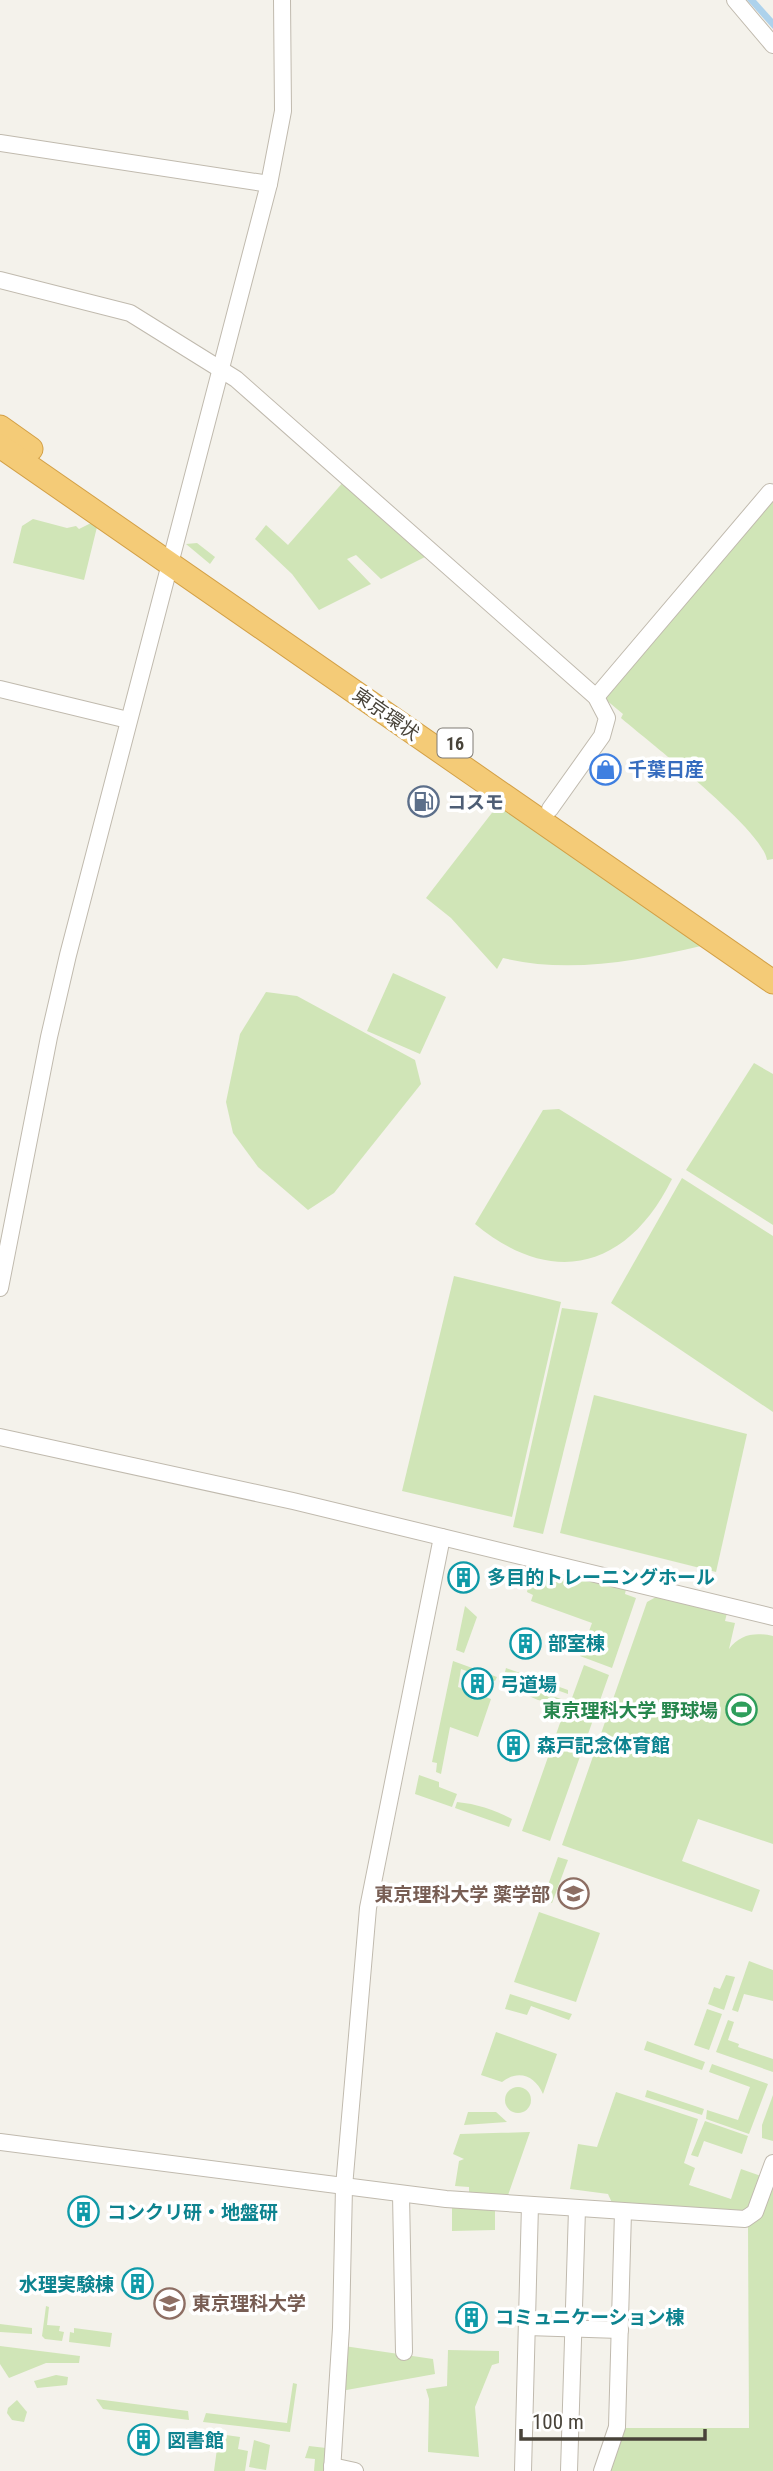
<svg xmlns="http://www.w3.org/2000/svg" width="773" height="2471" viewBox="0 0 773 2471" font-family="'Roboto Condensed','Noto Sans JP',sans-serif">
	<rect width="100%" height="100%" fill="#f4f2eb"/>
	<g fill="#d0e5b7">
		<path d="M345,480l84,75 -48,24 -25,-24 -9,4 24,25 -52,26 -27,-36 -37,-35 11,-14 22,20z"/>
		<path d="M773,500v359l-6,1c-4,-30 -118,-118 -146,-142l2,-4 -18,-15z"/>
		<path d="M33,519l34,9 9,-2 3,3 12,-6 6,4 -13,53 -71,-17 9,-37z"/>
		<path d="M197,543l18,14 -5,7 -24,-20z"/>
		<path d="M498,805l203,141c-64,15 -133,28 -198,12l-6,11 -46,-51 -25,-20z"/>
		<path d="M393,973l53,24 -26,57 -53,-23z"/>
		<path d="M266,992l31,4 118,64 6,24 -87,109 -26,17 -50,-43 -25,-34 -7,-31 14,-68z"/>
		<path d="M754,1063l19,11v151l-87,-55z"/>
		<path d="M559,1109l113,70c-44,89 -118,110 -197,45l68,-114z"/>
		<path d="M682,1178l91,58v176l-162,-109z"/>
		<path d="M454,1276l107,26 -49,215 -110,-26z"/>
		<path d="M562,1308l36,5 -55,221 -30,-7z"/>
		<path d="M594,1395l153,39 -31,138 -156,-39z"/>
		<path d="M549,1570l77,19 -1,5 11,4 -24,70 -32,-12 12,-33 -61,-22 2,-6 -6,-3 3,-15 16,2z"/>
		<path d="M656,1597l71,16 -2,8 10,2 -6,26c11,-15 26,-17 44,-13v208l-75,-25 -16,42 78,29 -8,22 -190,-67 85,-243z"/>
		<path d="M465,1606l12,11 -13,36 35,13 -43,-16z"/>
		<path d="M453,1661l44,16 -2,4 -34,-12 -3,18 33,12 -13,38 -28,-10 -9,47 -5,-2 1,-9 -5,-1z"/>
		<path d="M584,1665l25,10 -59,166 -28,-10 44,-125 -28,-6 -37,-16 2,-5 58,20 -1,4 9,3z"/>
		<path d="M506,1668l62,22v4l-63,-22z"/>
		<path d="M419,1775l20,7v5l18,7 -5,13 -37,-13z"/>
		<path d="M457,1802c20,2 38,8 55,17l-3,8 -54,-19z"/>
		<path d="M558,1857l10,3 -16,43 -9,-4z"/>
		<path d="M539,1912l61,21 -24,69 -62,-20z"/>
		<path d="M749,1961l24,9v31l-29,-7 -6,18 -6,-2z"/>
		<path d="M726,1975l9,2 -11,33 -16,-6 6,-17 6,2z"/>
		<path d="M510,1994l62,20 -3,6 -38,-14 -4,9 -22,-6z"/>
		<path d="M707,2009l15,5 -13,36 -15,-5z"/>
		<path d="M728,2020l6,2 -6,18 11,4 -1,3 35,12v13l-57,-20z"/>
		<path d="M496,2032l61,22 -14,40c-8,-18 -24,-25 -41,-12l-21,-7z"/>
		<path d="M647,2041l58,21 -3,8 -58,-20z"/>
		<path d="M712,2064l56,20 -19,50 -43,-15 1,-9 31,10 12,-33 -41,-15z"/>
		<circle cx="518" cy="2100" r="13"/>
		<path d="M647,2090l57,19 -2,6 -57,-18z"/>
		<path d="M616,2092l82,27 -14,44 11,5 -6,17 42,14 10,-30 20,7 -13,34 -4,3 -131,-8 -5,-11 -38,-5 8,-45 19,3z"/>
		<path d="M773,2095v46l-11,-3v-13z"/>
		<path d="M468,2112h28l11,10 -43,3z"/>
		<path d="M705,2121l43,15 -6,18 -38,-13 -6,16 -7,-2z"/>
		<path d="M530,2132l-23,66 -38,-3v-8l-14,-1 4,-25 5,-2 -11,-5 7,-20z"/>
		<path d="M773,2179v292h-168l16,-43h128l-1,-203 9,-5z"/>
		<path d="M452,2206l43,3v21l-43,1z"/>
		<path d="M46,2306l3,1 -2,18 13,1 -1,5 5,1 -2,9 -17,-2 -3,-3z"/>
		<path d="M0,2324l32,4v6l-32,-2z"/>
		<path d="M74,2328l38,5 -2,14 -41,-5 1,-10 4,1z"/>
		<path d="M0,2346l80,10 -1,7h-33l-37,15 -9,-14z"/>
		<path d="M344,2346l89,13 2,15 -94,17z"/>
		<path d="M448,2350l51,1v12l-7,2 -17,42 4,50 -51,-5 1,-53 -3,-10 21,-3z"/>
		<path d="M56,2375l12,2 -1,8 -30,3 -3,-7z"/>
		<path d="M293,2383l4,1 -7,48 -87,-10 3,-9 81,10z"/>
		<path d="M96,2399l92,12 1,9 -86,-11z"/>
		<path d="M17,2400l10,12 -3,10 -12,-2 -5,-7 1,-5z"/>
		<path d="M219,2434l21,3 -2,12 10,2 -3,20h-31z"/>
		<path d="M254,2440l16,5 -4,25 -17,-3z"/>
		<path d="M309,2446l17,2v23h-12l1,-12 -10,-1z"/>
	</g>
	<path fill="#add2ec" d="M747,0h9l17,19v10z"/>
	<g fill="none" stroke-linecap="round" stroke-linejoin="round">
		<defs>
			<g id="minor">
				<path d="M735,0l38,45"/>
				<path d="M0,143l269,41"/>
				<path d="M0,280l130,33 106,66 360,318 11,21 -5,18 -52,73"/>
				<path d="M0,689l128,31"/>
				<path d="M596,697l174,-205"/>
				<path d="M0,1288l49,-251 19,-82 201,-771 14,-73 -1,-111"/>
				<path d="M0,1437l293,64 480,116"/>
				<path d="M0,2142l446,57 299,20 10,-7 18,-49"/>
				<path d="M401,2194l3,158"/>
				<path d="M527,2327l93,3"/>
				<path d="M332,2466l23,5"/>
				<path d="M332,2471l9,-143 3,-141 24,-279 74,-371"/>
				<path d="M523,2471l7,-266"/>
				<path d="M569,2471l8,-262"/>
				<path d="M602,2471l15,-44 6,-215"/>
			</g>
			<g id="highway">
				<path d="M0,427l31,22"/>
				<path d="M0,446l773,536"/>
			</g>
		</defs>
		<use href="#minor" stroke="#c0baae" stroke-width="18"/>
		<use href="#highway" stroke="#d3a046" stroke-width="25"/>
		<use href="#minor" stroke="#fff" stroke-width="16"/>
		<use href="#highway" stroke="#f4cb77" stroke-width="23"/>
	</g>
	<defs>
		<symbol id="shop-ring" viewBox="-11 -11 22 22"><circle r="9.5" fill="#fff" stroke="#3f7fe0" stroke-width="1.5"/><path d="M-5-2.5h2.3a2.7 3.5 0 0 1 5.4 0H5L5.5 6h-11ZM-1.5-2.5h3a1.5 2.3 0 0 0-3 0Z" fill="#3f7fe0"/></symbol>
		<symbol id="fuel-ring" viewBox="-11 -11 22 22"><circle r="9.5" fill="#fff" stroke="#5c6f8a" stroke-width="1.5"/><path d="M-5.5-6h7V0h2V4h1.3V-2.5L3-4.5l.8-.8L6-3V5H2.5V1h-1V6h-7ZM-4.2-4.7v3.2H.2V-4.7Z" fill="#5c6f8a"/></symbol>
		<symbol id="building-ring" viewBox="-11 -11 22 22"><circle r="9.5" fill="#fff" stroke="#0f9aa8" stroke-width="1.5"/><path d="M-4-6H4V6H1V3H-1V6H-4ZM-2.5-4.3h1.7v1.8h-1.7ZM.8-4.3h1.7v1.8H.8ZM-2.5-1h1.7V.8h-1.7ZM.8-1h1.7V.8H.8Z" fill="#0f9aa8"/></symbol>
		<symbol id="stadium-ring" viewBox="-11 -11 22 22"><circle r="9.5" fill="#fff" stroke="#2e9e5b" stroke-width="1.5"/><path d="M0-5a6.5 5 0 1 0 0 10a6.5 5 0 1 0 0-10ZM-3.5-1.8h7v3.6h-7Z" fill="#2e9e5b"/></symbol>
		<symbol id="university-ring" viewBox="-11 -11 22 22"><circle r="9.5" fill="#fff" stroke="#8d6e63" stroke-width="1.5"/><path d="M0-5L7-2L0 1L-7-2ZM-4 1L0 2.5L4 1V4Q0 6-4 4Z" fill="#8d6e63"/></symbol>
	</defs>
	<g fill-rule="evenodd">
		<use href="#shop-ring" x="588" y="752" width="35" height="35"/>
		<use href="#fuel-ring" x="406" y="784" width="35" height="35"/>
		<use href="#building-ring" x="446" y="1560" width="35" height="35"/>
		<use href="#building-ring" x="508" y="1626" width="35" height="35"/>
		<use href="#building-ring" x="460" y="1666" width="35" height="35"/>
		<use href="#stadium-ring" x="724" y="1692" width="35" height="35"/>
		<use href="#building-ring" x="496" y="1728" width="35" height="35"/>
		<use href="#university-ring" x="556" y="1876" width="35" height="35"/>
		<use href="#building-ring" x="66" y="2194" width="35" height="35"/>
		<use href="#building-ring" x="120" y="2266" width="35" height="35"/>
		<use href="#university-ring" x="152" y="2286" width="35" height="35"/>
		<use href="#building-ring" x="454" y="2300" width="35" height="35"/>
		<use href="#building-ring" x="126" y="2422" width="35" height="35"/>
	</g>
	<g text-anchor="middle" dominant-baseline="central" stroke-width="7" stroke-linejoin="round" paint-order="stroke">
		<rect fill="#fff" stroke="#7f7b74" stroke-width="2" x="437.5" y="728.5" width="35" height="29" rx="5"/>
		<g font-size="18" font-weight="bold" fill="#484339">
			<text x="455" y="743">16</text>
		</g>
		<g font-size="19" fill="#484339" stroke="#fff">
			<text transform="translate(386 714) rotate(35)">東京環状</text>
		</g>
		<g font-size="19" font-weight="bold" fill="#366cbe" stroke="#fff" text-anchor="start">
			<text x="628" y="769">千葉日産</text>
		</g>
		<g font-size="19" font-weight="bold" fill="#4e5e75" stroke="#fff" text-anchor="start">
			<text x="447" y="802">コスモ</text>
		</g>
		<g font-size="19" font-weight="bold" fill="#0d838f" stroke="#fff" text-anchor="start">
			<text x="487" y="1577">多目的トレーニングホール</text>
			<text x="548" y="1643">部室棟</text>
			<text x="500" y="1684">弓道場</text>
			<text x="537" y="1745">森戸記念体育館</text>
			<text x="107" y="2212">コンクリ研・地盤研</text>
			<text x="114" y="2284" text-anchor="end">水理実験棟</text>
			<text x="495" y="2317">コミュニケーション棟</text>
			<text x="167" y="2440">図書館</text>
		</g>
		<g font-size="19" font-weight="bold" fill="#27864d" stroke="#fff" text-anchor="end">
			<text x="718" y="1710">東京理科大学 野球場</text>
		</g>
		<g font-size="19" font-weight="bold" fill="#785e54" stroke="#fff" text-anchor="end">
			<text x="550" y="1894">東京理科大学 薬学部</text>
			<text x="192" y="2303" text-anchor="start">東京理科大学</text>
		</g>
	</g>
	<path d="M521 2429v10h184v-10" fill="none" stroke="#484339" stroke-width="3.5"/>
	<text x="532" y="2429" font-size="21" fill="#484339" stroke="#ffffff" stroke-width="5" paint-order="stroke">100 m</text>
</svg>
